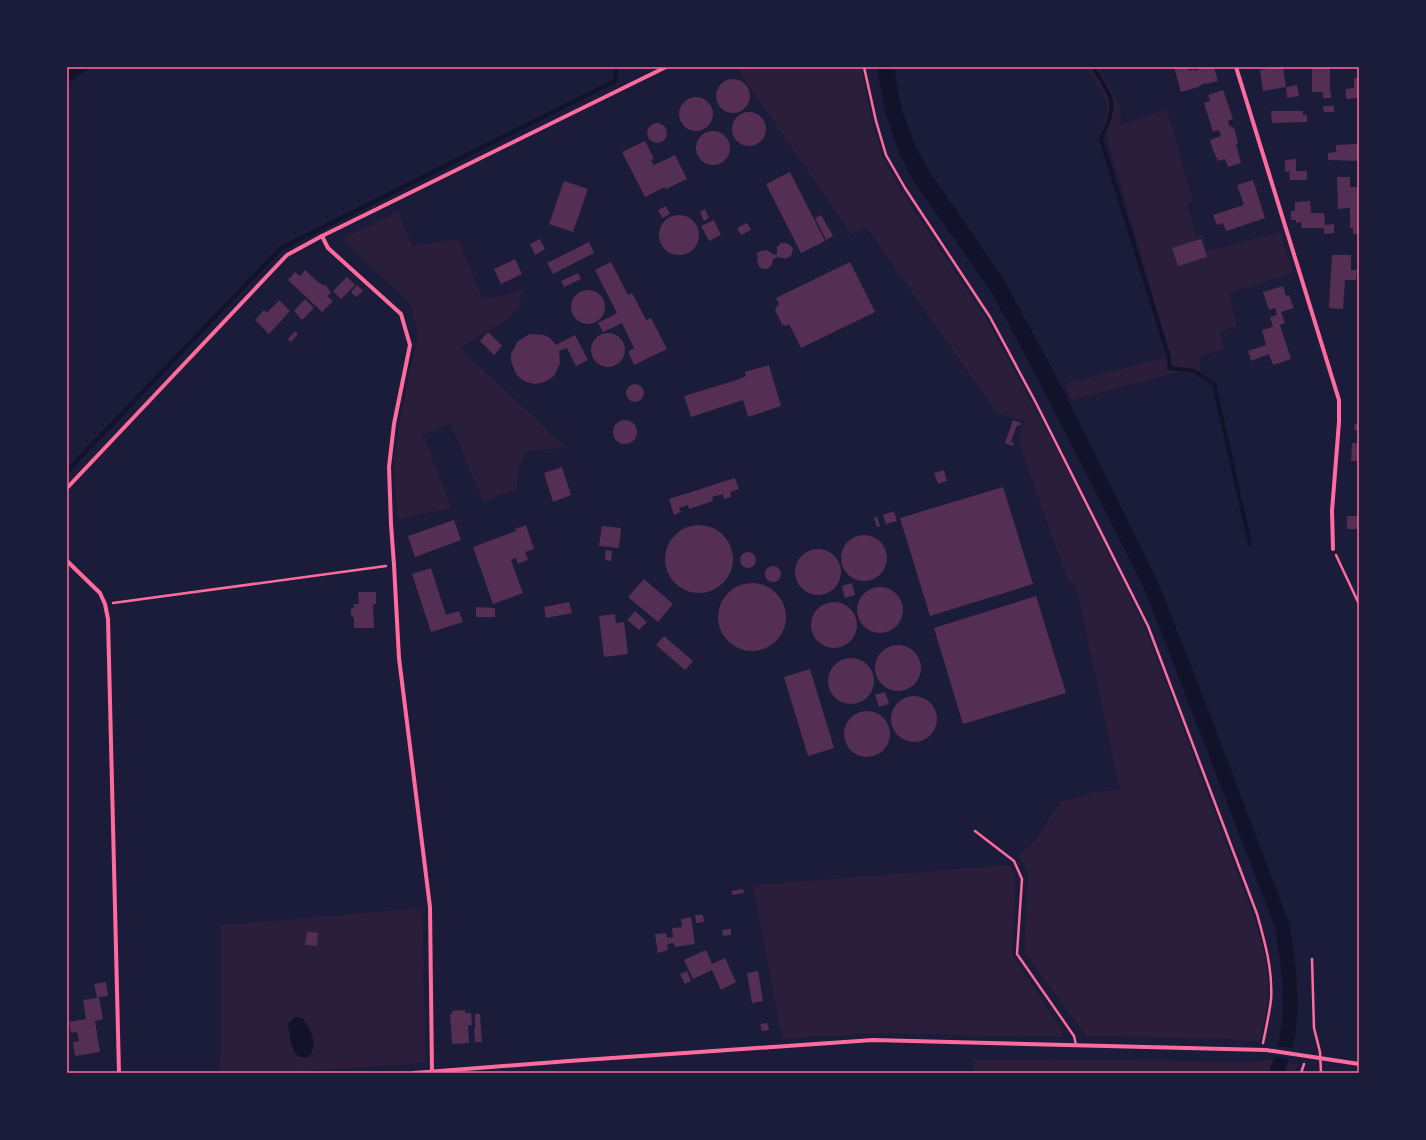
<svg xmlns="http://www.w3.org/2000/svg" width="1426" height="1140" viewBox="0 0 1426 1140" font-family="'IBM Plex Serif',serif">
	<rect width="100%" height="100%" fill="#1b1b3a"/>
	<g fill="#2a1e3b">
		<path d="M736,67h125l11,55 10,34 19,35 85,128 72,133 87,176 108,287c7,22 14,45 15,69 1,19 -5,39 -8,58l-48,-4 -125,-1 -63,-85 4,-72 -1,-12 -9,-11 16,-15 26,-40 34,-10 26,-2 -44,-205 -8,-4 -49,-138 5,-22 -27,-8 -131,-186 -15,7z"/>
		<path d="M1087,67h11l22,38 1,20 46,-16 26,93 -6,2 9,32 7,-1 4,16 73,-19 13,41 -64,20 8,33 -18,6 5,17 -24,7v16l-25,1 -103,27 -7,-16 105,-28 -64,-222 -6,-3 7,-16v-14z"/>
		<path d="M398,211l14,35 46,-7 25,61 41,-10 -6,18 -11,12 -47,28 107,100 -40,3 -9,19 -1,20 -34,12 -32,-78 -28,11 29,73 -54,11 -4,-53 5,-42 19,-88 -8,-32 -66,-64 3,-4z"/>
		<path d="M1010,865l6,15 -4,75 50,75 2,7 -190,-4 -92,6 -29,-154z"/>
		<path d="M422,908l4,155 -152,10h-54l1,-148z"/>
		<path d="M973,1059l281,3 19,-2 -4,13h-295z"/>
		<path d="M1288,1063l10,1 -3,9h-11z"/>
	</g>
	<g fill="#12122b">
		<path d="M67,67h25l-25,16z"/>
		<path d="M877,67h17l7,40 14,38 12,23 77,112 60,111 95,194 50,127 80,211c6,34 11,70 7,105 -2,15 -7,31 -12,45h-15c5,-14 10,-30 12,-45 5,-34 -1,-68 -6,-101l-130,-337 -96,-190 -57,-107 -79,-113 -13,-25 -15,-43z"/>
		<path d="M295,1017l7,1c9,13 15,21 9,37l-5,3 -9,-2 -6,-12 -3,-20z"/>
	</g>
	<path fill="#1b1b3a" d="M1275,1046l18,2 -2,11 -19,-3z"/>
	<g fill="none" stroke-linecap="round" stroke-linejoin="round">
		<g stroke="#12122b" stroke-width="4">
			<path d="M1093,67c4,7 17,26 18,33 2,14 -4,26 -10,39l67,215 2,14 24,3 20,13 36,160"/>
			<path d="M67,471l213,-222 335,-168 1,-14"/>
		</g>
	</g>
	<g fill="#542f53">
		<path d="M1174,67h14l1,4 5,-2v2l10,-4h10l4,14 -12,3v-1l-3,1 -5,3 -17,5z"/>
		<path d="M1277,67h6l3,20 11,-2 2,11 -12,2 -1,-11 -23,4 -3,-21z"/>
		<path d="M1312,67h18v25h1v6h-8v-6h-11z"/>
		<path d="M1354,78h5v20l-13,1v-10l8,-1z"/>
		<circle cx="733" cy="96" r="17"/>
		<path d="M1223,90l10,29 -5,2 2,6 2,-1 3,5 3,12 -2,1 5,19 -13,4 -3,-8 -7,2 -5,-11 -3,-10 11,-4 -2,-6 -6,2 -9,-29 6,-2 -2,-6z"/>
		<circle cx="696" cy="114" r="17"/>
		<path d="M1323,106h11v6h-10z"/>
		<path d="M1271,111h32v4h4v7l-35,1z"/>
		<circle cx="749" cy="129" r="17"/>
		<circle cx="657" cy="133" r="10"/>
		<circle cx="713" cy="148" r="17"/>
		<path d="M645,141l9,18 -3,1 3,5 21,-10 12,24 -21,10 -1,-2 -20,10 -23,-45z"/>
		<path d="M1359,144v17l-31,-1v-7l8,-1v-7z"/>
		<path d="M1296,159v12h11v9h-17l-1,-9 -4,1v-12z"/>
		<path d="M790,172l35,69 -24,12 -35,-69z"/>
		<path d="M1337,177h13v10h9v47h-6v-6h-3v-20l-12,1z"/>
		<path d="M1253,180l12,38 -39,13 -3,-8 -6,2 -4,-10 31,-10 -7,-20z"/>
		<path d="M564,181l24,8 -15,43 -24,-8z"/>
		<path d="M1310,201l1,12h13l1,12 9,-1v9l-10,1v-6h-22l-1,-6 -5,1v-3h-5v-9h4v-9z"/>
		<path d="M666,206l4,8 -8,4 -4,-8z"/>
		<path d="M705,209l4,9 -5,3 -4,-9z"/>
		<path d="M821,215l12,21 -7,4 -11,-22z"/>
		<circle cx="679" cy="235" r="20"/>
		<path d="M714,220l7,15 -12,6 -8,-15z"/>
		<path d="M747,223l4,7 -10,5 -4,-7z"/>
		<path d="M540,239l5,10 -10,6 -5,-11z"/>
		<path d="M1201,239l6,18 -29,9 -6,-18z"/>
		<path d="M589,242l5,11 -41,21 -6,-11z"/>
		<path d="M781,243h5l5,3 2,3 -2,7 -5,3 -8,-2 -5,2 -1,6 -3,3 -4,1 -5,-1 -3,-6 1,-6 -2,-1 1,-2 3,-2 7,-1 7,5 3,-1v-7z"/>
		<path d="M1332,255h19v15h6l-1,10h-11l-2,29 -14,-1z"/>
		<path d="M515,259l7,15 -21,10 -7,-15z"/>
		<path d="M611,262l17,33 4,-2 14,27 5,-2 16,31 -33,16 -5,-11v-3l5,-3 -12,-25 -19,9 -5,-9 19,-10 -22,-43z"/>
		<path d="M850,262l25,50 -74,36 -12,-24 -3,2 -4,-2 -7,-14 2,-4 2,-2 -3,-6z"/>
		<path d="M305,270l14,13h1l3,2h3l5,8 -4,3 6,5 -11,11 -34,-32 7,-8 5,4z"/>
		<path d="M578,273l3,6 -17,8 -3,-6z"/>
		<path d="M347,277l8,8 -14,14 -8,-8z"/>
		<path d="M357,285l6,6 -7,6 -5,-5z"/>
		<path d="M1283,286l3,10 3,-1 5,13 -13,4 4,11 -5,2 11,34 -18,6 -4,-11 -18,7 -3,-10 18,-6 -4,-15 11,-3 -3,-10 7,-2 -2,-7 -6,2 -6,-18z"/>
		<circle cx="588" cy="307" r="17"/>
		<path d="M305,299l9,9 -12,12 -8,-9z"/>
		<path d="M279,300l11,11 -21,23 -14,-14 9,-10 3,3z"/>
		<path d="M295,331l3,3 -7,8 -3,-3z"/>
		<path d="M488,332l14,14 -8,9 -14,-14z"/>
		<circle cx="608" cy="350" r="17"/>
		<path d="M530,334l14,1 6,3 6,7 19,-10 13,25 -12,6 -9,-18 -8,3 1,12 -6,13 -6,4 -7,3 -7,1 -7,-2 -6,-3 -5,-5 -5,-13v-7l7,-13z"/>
		<path d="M769,365l12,41 -33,11 -5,-17 -52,17 -7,-21 53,-16 9,-4 -1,-4z"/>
		<circle cx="635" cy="393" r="9"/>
		<circle cx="625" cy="432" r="12"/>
		<path d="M1013,420l8,3 -1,3 -3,-1 -6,17 3,1 -1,3 -8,-3z"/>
		<path d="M1355,424h4v7l-5,-1z"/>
		<path d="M1352,443h7v18h-8z"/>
		<path d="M562,467l9,28 -18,7 -9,-29z"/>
		<path d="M944,470l3,11 -9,3 -4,-11z"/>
		<path d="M735,478l4,11 -9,3 1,5 -7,2 -1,-5 -11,3 1,4 -24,8 -1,-4 -9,3 2,4 -7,3 -5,-16z"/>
		<path d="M1003,487l30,97 -103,32 -30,-98z"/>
		<path d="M894,511l3,10 -11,3 -3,-9z"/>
		<rect x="1347" y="516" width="11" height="13"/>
		<path d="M877,517l3,9 -3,1 -3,-9z"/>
		<path d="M454,520l7,20 -46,17 -7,-21z"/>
		<circle cx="699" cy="559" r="34"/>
		<path d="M526,525l8,24 -9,3 3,8 -10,4 -2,-6 -5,2 12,33 -30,11 -20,-57 43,-16 -1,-2z"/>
		<path d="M602,526l19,2 -2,20 -20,-2z"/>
		<circle cx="864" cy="558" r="23"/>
		<circle cx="818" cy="572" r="23"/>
		<path d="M606,550l6,1 -1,10 -6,-1z"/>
		<circle cx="748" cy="560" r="8"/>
		<circle cx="773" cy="574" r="8"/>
		<path d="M431,568l15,47 13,-4 4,11 -32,10 -19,-58z"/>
		<path d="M644,579l29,25 -15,18 -30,-25z"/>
		<circle cx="752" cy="617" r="34"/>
		<path d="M852,583l3,12 -10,3 -3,-12z"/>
		<circle cx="880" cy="610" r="23"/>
		<path d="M358,592h18v12h-3l1,24h-20v-10l-3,-3v-6l3,-2v-3h5z"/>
		<path d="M1036,596l30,97 -103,31 -29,-96z"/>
		<circle cx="834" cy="625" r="23"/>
		<path d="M569,602l3,11 -26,5 -2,-11z"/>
		<path d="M476,607l19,1v9h-19z"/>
		<path d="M635,611l12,11 -8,8 -12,-10z"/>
		<path d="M615,614l1,9 8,-1 4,32 -24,3 -5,-41z"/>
		<path d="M664,636l29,25 -8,9 -29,-25z"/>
		<circle cx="898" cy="668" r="23"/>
		<circle cx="851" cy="681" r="23"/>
		<path d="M810,669l24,79 -26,8 -24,-79z"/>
		<path d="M885,692l4,12 -10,3 -4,-12z"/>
		<circle cx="914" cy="719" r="23"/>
		<circle cx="867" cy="734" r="23"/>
		<path d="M743,889l1,4 -12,2v-4z"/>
		<path d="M695,915h8l1,7 -8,1z"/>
		<path d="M691,917l4,27 -20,3 -1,-4 -7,1 1,6 -10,3 -3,-19 11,-1 1,5 6,-1 -1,-9 10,-1 -1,-8z"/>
		<path d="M731,929v6l-8,1 -1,-6z"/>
		<path d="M307,932l11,1 -1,13 -12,-1z"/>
		<path d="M706,950l6,14 13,-6 11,24 -15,8 -9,-20 -19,9 -9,-19z"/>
		<path d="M687,971l4,10 -6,3 -5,-10z"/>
		<path d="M758,971l5,30 -11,2 -5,-30z"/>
		<path d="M106,982l2,14 -9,1 4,22 -8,2 5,31 -25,4 -2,-13h-3l9,-2 -2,-9 -6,1 -2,-11 17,-3 -3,-19 14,-2 -3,-14z"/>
		<path d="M465,1010v3h6l1,12h-4l1,18 -17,1 -2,-30h2v-3z"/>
		<path d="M475,1014h5l2,28h-7l-1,-13 1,-1z"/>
		<path d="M767,1023l2,7 -7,1 -2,-7z"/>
	</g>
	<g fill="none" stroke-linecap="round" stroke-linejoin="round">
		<g stroke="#ff6b9d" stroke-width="2.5">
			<path d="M864,67l12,54 10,34 19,33 85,129 45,84 113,225 109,288c8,28 16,57 14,86 -2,15 -5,29 -8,43"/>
			<path d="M1336,555l23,49"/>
			<path d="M113,603l273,-37"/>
			<path d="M1301,1073l3,-9"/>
		</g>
		<g stroke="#ff6b9d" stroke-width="2.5">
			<path d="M975,831l39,30 8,18 -5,75 57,82 2,9"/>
			<path d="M1312,959l2,69 6,24 1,21"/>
		</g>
		<g stroke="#ff6b9d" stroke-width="4">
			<path d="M1236,67l103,333v22l-7,89 1,38"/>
			<path d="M322,236l6,12 73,66 9,31 -16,79 -5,43 2,57 3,41 5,93 31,249 2,166"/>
			<path d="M67,488l220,-233 35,-19 344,-169"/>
			<path d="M67,561l33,32 5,11 3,15 11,454"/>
			<path d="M414,1073l155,-12 304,-21 393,10 93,14"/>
		</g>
	</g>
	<rect width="1426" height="1140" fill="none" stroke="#1b1b3a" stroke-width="136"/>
	<rect x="68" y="68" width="1290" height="1004" fill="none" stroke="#ff6b9d" stroke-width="1.5"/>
</svg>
